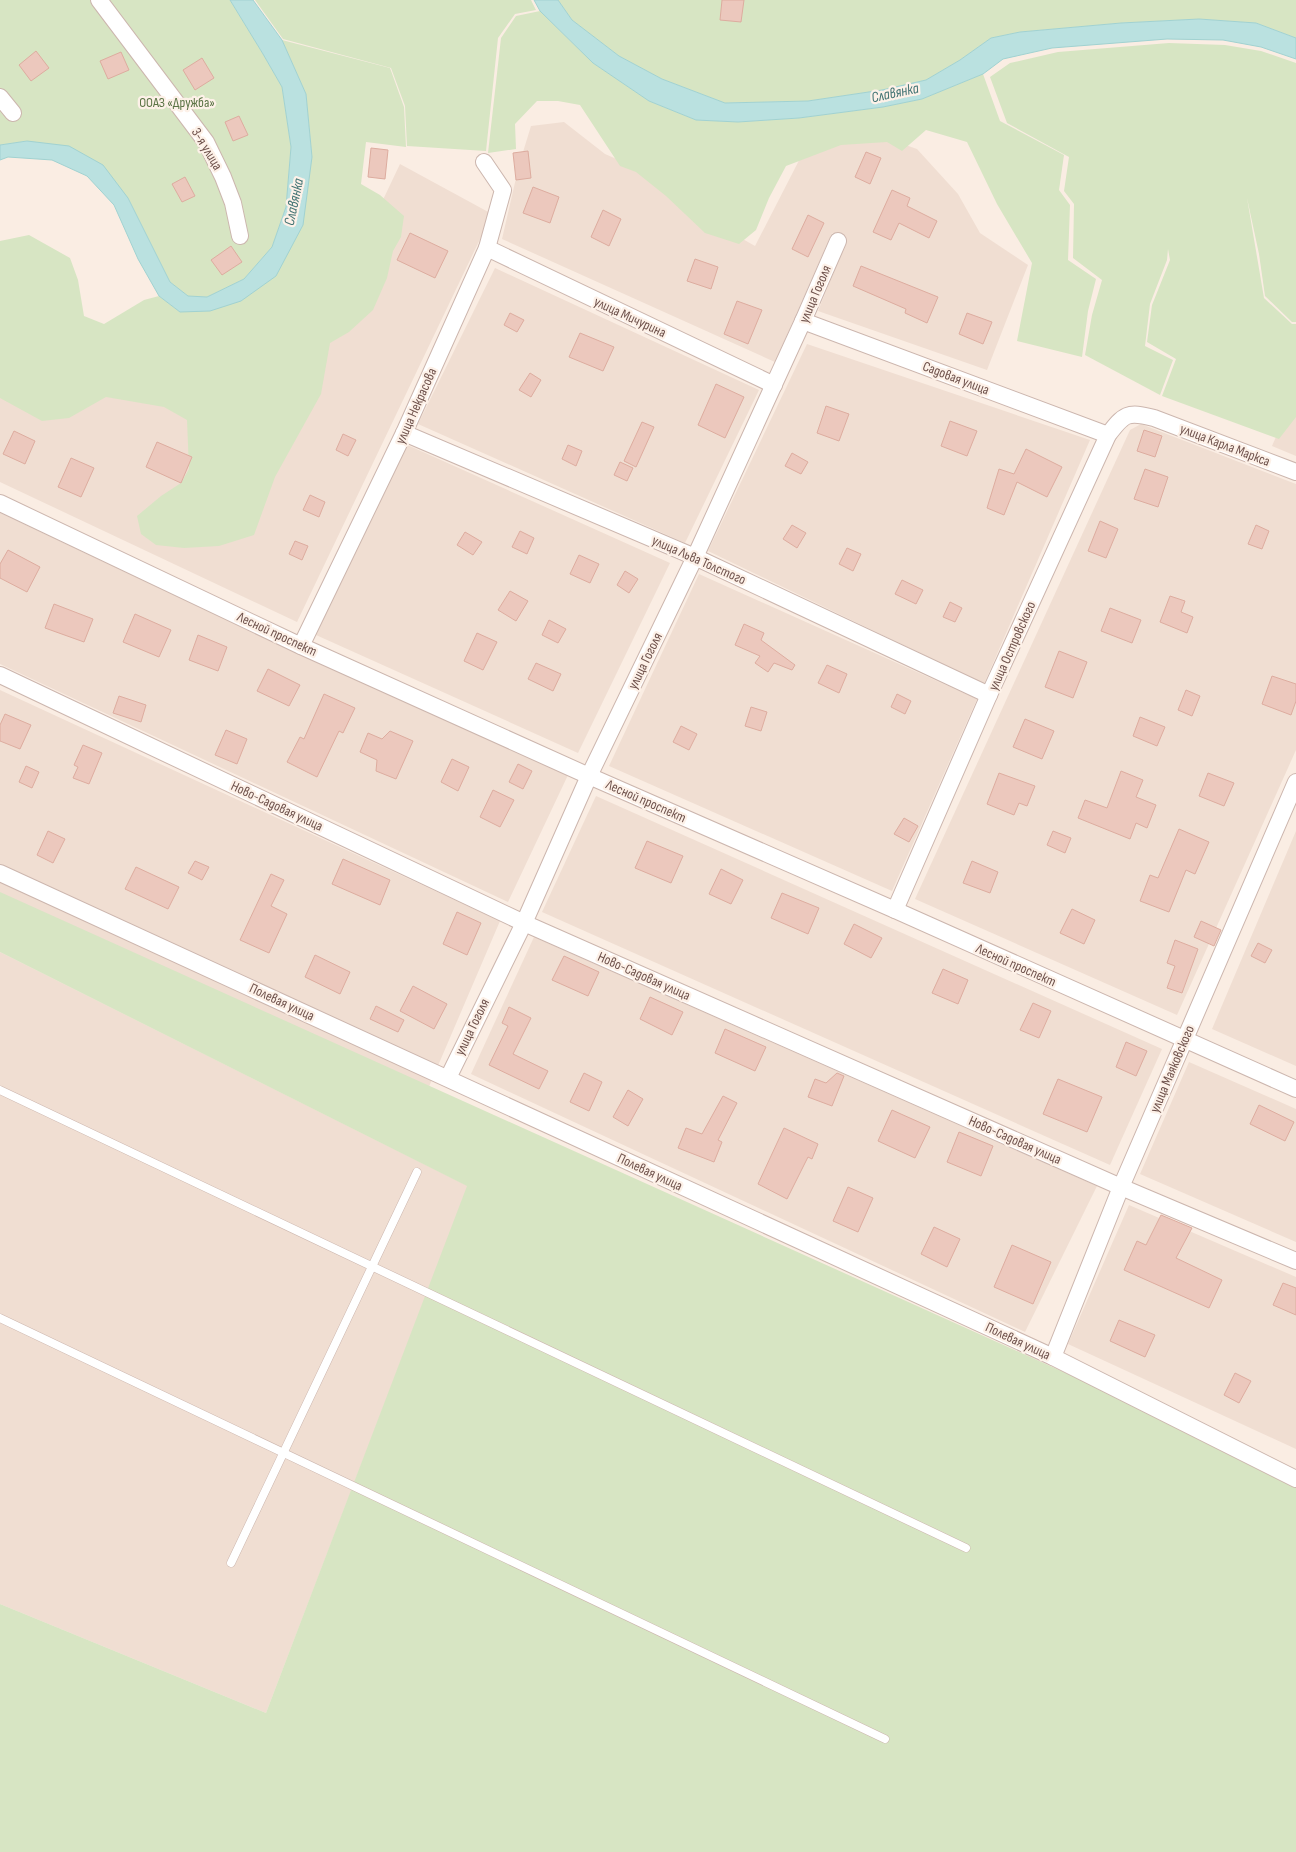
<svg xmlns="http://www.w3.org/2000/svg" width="1296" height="1852" viewBox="0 0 1296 1852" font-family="'Sofia Sans Condensed',sans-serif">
	<rect width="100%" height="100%" fill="#faede3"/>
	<g fill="#f0ded2">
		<path d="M564,122l41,32 69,30 30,33 51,29 56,-109 60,-4 46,16 41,45 22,39 48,32 -41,105 -169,-59 29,-71 -15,-7 -57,129 -273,-123 17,-74 12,-39z"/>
		<path d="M400,164l92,50 -195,408 -297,-140v-121l304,5z"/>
		<path d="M495,268l264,122 -74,153 -267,-119z"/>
		<path d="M807,344l283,96 -106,244 -276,-133z"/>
		<path d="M1296,391v65l-24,-10z"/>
		<path d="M1141,424l155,60v266l-119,265 -262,-116 215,-469z"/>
		<path d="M403,443l267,120 -92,190 -262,-118z"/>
		<path d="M0,513l293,138 275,124 -60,127 -508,-238z"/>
		<path d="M699,574l278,125 -85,192 -283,-125z"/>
		<path d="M0,690l500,231 -96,224 -404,-236z"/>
		<path d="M596,796l566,253 -52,116 -568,-253z"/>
		<path d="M1296,831v235l-84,-37z"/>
		<path d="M534,937l563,249 -72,146 -554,-258z"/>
		<path d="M0,952l468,234 -202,527 -266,-109z"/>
		<path d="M1189,1062l107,47v133l-156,-68z"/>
		<path d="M1129,1205l167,72v172l-228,-105z"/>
	</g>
	<g fill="#d7e5c3">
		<path d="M0,0h230l33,54 19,33 9,60 -5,60 -14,40 -28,32 -37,18 -19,-1 -18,-14 -42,-84 -101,-57 -27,4z"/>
		<path d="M255,0h276l5,10 -21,4 -17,24 -12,113 -79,-5 -2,-40 -14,-38 -108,-29z"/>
		<path d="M558,0h738v38l-40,-15 -57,-4 -78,4 -101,9 -29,6 -31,22 -34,20 -44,10 -74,11 -83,2 -63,-24 -43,-23 -47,-36z"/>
		<path d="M540,11l53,52 56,38 47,19 42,2 61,-4 84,-11 39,-8 61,-25 17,47 64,34 -5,35 11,15 -2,55 28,19 -8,32 -6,46 -65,-16 15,-78 -35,-59 -30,-62 -41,-12 -24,21 -15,-9 -46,3 -55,21 -17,32 -13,32 -17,14 -34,-11 -39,-37 -30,-24 -16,-6 -40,-61 -22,-4h-21l-22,23 1,25 -28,4 13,-115 15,-22z"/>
		<path d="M282,40l108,28 14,39 2,40 -40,-5 -5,42 19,11 24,21 -3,21 -8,14 -6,27 -14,32 -24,22 -19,11 -9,51 -46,83 -21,58 -35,11 -35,2 -28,-3 -15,-11 -4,-18 24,-20 20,-13 8,-14 -2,-49 -23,-13 -58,-10 -37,21 -27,3 -42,-23v-157l29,-6 41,23 8,22 6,36 20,8 40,-24 15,-4 21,16 96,-36 36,-119 -6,-63z"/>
		<path d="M1169,43l56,2 36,6 35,12v259h-4l-27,-26 -6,-42 -12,-56 17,100 28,26h4v93l-17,22 -117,-43 14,-37 -29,-17 5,-37 18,-45 -2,-11 -1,11 -17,44 -5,42 28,14 -13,35 -75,-40 7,-40 10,-35 -29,-22 1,-54 -10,-13 5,-34 -62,-34 -17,-46 20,-14 48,-11z"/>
		<path d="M0,892l1296,585v375h-1296v-248l266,109 201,-527 -467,-234z"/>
	</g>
	<g fill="#bae1e0" stroke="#a1d2d1">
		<path d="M230,0h23l29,40 24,54 6,63 -9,68 -27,51 -35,25 -31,10 -30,1 -21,-16 -21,-37 -24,-54 -27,-29 -35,-16 -44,-3 -8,3v-15l27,-4 42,5 34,19 25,33 42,84 18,14 19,1 37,-18 28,-32 14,-40 5,-60 -9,-60 -19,-33z"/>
		<path d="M534,0h24l14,20 47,36 43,23 63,24 83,-2 74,-11 44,-10 34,-20 31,-22 29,-6 101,-9 78,-4 57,4 40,15v21l-35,-12 -38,-7 -56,-1 -115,9 -49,11 -20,15 -61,25 -39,8 -84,11 -61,4 -42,-2 -47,-19 -56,-38 -53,-52z"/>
	</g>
	<g fill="#ecc8bd" stroke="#ddac9f">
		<path d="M722,0h22l-3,22 -21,-2z"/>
		<path d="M36,51l13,17 -18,13 -12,-16z"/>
		<path d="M121,52l8,18 -21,9 -8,-18z"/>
		<path d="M202,58l12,20 -19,12 -12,-20z"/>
		<path d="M239,116l9,19 -15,6 -8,-19z"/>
		<path d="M371,148l17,2 -3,29 -17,-2z"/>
		<path d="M528,151l3,27 -15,2 -3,-27z"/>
		<path d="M866,152l15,6 -11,26 -15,-7z"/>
		<path d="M185,177l10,19 -13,6 -10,-18z"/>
		<path d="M533,187l26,10 -9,26 -27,-10z"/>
		<path d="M892,190l18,8 -3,8 30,15 -8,17 -30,-15 -8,17 -18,-8z"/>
		<path d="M603,210l18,9 -12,27 -18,-9z"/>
		<path d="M808,215l16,8 -16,34 -16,-8z"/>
		<path d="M410,233l38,18 -13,27 -38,-18z"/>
		<path d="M231,246l11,16 -20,13 -11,-15z"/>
		<path d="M695,259l23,8 -7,22 -24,-8z"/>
		<path d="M861,266l77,31 -11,26 -22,-10 1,-4 -53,-23z"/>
		<path d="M737,301l25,9 -14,34 -24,-10z"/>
		<path d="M510,313l14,7 -7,12 -13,-7z"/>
		<path d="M967,313l25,9 -9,22 -24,-10z"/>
		<path d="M580,333l34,14 -11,24 -34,-14z"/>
		<path d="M530,373l11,7 -10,17 -12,-7z"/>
		<path d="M716,384l28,13 -19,41 -27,-13z"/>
		<path d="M826,406l23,8 -10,27 -22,-8z"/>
		<path d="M950,421l27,10 -10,25 -26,-10z"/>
		<path d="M642,422l12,5 -18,40 -12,-6z"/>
		<path d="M1144,430l18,6 -7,21 -18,-6z"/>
		<path d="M14,431l21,10 -10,23 -22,-10z"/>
		<path d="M343,434l13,6 -8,16 -12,-6z"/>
		<path d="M157,442l35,15 -11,26 -35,-16z"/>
		<path d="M568,445l14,6 -6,15 -14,-7z"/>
		<path d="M1026,449l36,18 -15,30 -30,-15 -13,33 -17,-7 12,-39 15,5z"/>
		<path d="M792,453l16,9 -7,12 -16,-8z"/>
		<path d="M71,458l23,10 -13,29 -23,-10z"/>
		<path d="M620,462l13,6 -6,13 -13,-6z"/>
		<path d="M1145,469l23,8 -10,30 -24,-8z"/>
		<path d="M310,495l15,7 -6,15 -16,-7z"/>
		<path d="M1100,521l18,8 -12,29 -18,-7z"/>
		<path d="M792,525l14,8 -9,15 -14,-9z"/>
		<path d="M1256,525l13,6 -7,18 -14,-5z"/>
		<path d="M520,531l14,7 -7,16 -15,-7z"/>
		<path d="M465,532l17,10 -9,13 -16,-10z"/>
		<path d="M295,541l13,5 -6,14 -13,-6z"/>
		<path d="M847,548l14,6 -8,17 -14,-7z"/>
		<path d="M8,550l32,17 -13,25 -27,-14v-14z"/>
		<path d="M579,555l20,9 -9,19 -20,-9z"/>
		<path d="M625,571l13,8 -9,14 -12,-8z"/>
		<path d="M902,580l21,10 -7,14 -21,-10z"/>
		<path d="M510,591l18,10 -12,20 -18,-11z"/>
		<path d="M1170,596l15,5 -4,11 12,5 -6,16 -27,-11z"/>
		<path d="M950,602l12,6 -7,14 -12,-5z"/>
		<path d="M54,604l39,15 -9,23 -39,-14z"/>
		<path d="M1110,608l31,12 -9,23 -31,-12z"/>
		<path d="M135,614l36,16 -12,27 -36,-15z"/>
		<path d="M549,620l17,9 -8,14 -16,-8z"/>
		<path d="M744,624l20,9 -3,7 34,25 -3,5 -18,-7 -6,9 -13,-9 5,-7 -25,-11z"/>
		<path d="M477,633l20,9 -14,28 -19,-9z"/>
		<path d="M198,635l29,12 -9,24 -29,-11z"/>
		<path d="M1059,651l28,11 -14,36 -28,-11z"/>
		<path d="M536,663l25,11 -8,17 -25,-12z"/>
		<path d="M827,665l20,9 -8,19 -21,-10z"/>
		<path d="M268,669l32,16 -11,21 -32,-15z"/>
		<path d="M1272,676l24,8v17l-5,14 -29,-11z"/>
		<path d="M1186,690l14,6 -8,20 -14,-6z"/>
		<path d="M324,694l31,14 -12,25 -4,-2 -22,46 -30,-15 13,-25 4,2z"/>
		<path d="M897,694l14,7 -6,13 -14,-7z"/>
		<path d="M119,696l27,9 -5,17 -28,-9z"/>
		<path d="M751,707l16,5 -6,19 -16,-5z"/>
		<path d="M5,714l26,11 -11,24 -20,-8v-16z"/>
		<path d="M1140,717l25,10 -8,19 -24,-10z"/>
		<path d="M1025,719l29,12 -12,28 -29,-12z"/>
		<path d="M681,726l16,8 -8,16 -16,-8z"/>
		<path d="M226,730l21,9 -10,25 -22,-9z"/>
		<path d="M390,731l23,10 -17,38 -20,-8 1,-11 -17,-8 8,-19 14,6z"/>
		<path d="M83,745l19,8 -13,31 -16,-6 5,-11 -4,-2z"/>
		<path d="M452,759l17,8 -11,24 -17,-9z"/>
		<path d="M518,764l14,7 -9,18 -14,-7z"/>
		<path d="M26,766l13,6 -7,16 -13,-6z"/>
		<path d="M1121,771l22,9 -7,17 20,8 -9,23 -11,-5 -6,16 -52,-21 7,-18 22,8z"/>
		<path d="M999,773l36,13 -8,20 -8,-3 -5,12 -27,-11z"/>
		<path d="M1208,773l26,10 -10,23 -25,-10z"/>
		<path d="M493,790l21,10 -14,27 -20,-10z"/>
		<path d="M904,818l14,8 -9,16 -15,-8z"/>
		<path d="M1179,829l30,13 -14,32 -9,-4 -17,42 -29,-11 10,-26 8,3z"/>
		<path d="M48,831l17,8 -12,24 -16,-8z"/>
		<path d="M1053,831l18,7 -6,15 -18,-8z"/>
		<path d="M647,841l36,15 -12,27 -36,-15z"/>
		<path d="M343,859l47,21 -10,25 -48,-21z"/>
		<path d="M195,861l14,6 -7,13 -14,-7z"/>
		<path d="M972,861l26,11 -8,21 -27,-10z"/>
		<path d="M136,867l43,20 -11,22 -43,-20z"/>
		<path d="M721,869l22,11 -12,24 -22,-10z"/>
		<path d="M271,874l13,6 -13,26 16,8 -18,39 -29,-13z"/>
		<path d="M782,893l37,15 -11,26 -37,-16z"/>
		<path d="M1072,909l23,11 -11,24 -24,-11z"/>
		<path d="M457,912l24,11 -14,32 -24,-11z"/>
		<path d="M1201,921l20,9 -7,16 -20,-9z"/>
		<path d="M854,924l28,14 -11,20 -27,-14z"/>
		<path d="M1175,940l23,9 -16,44 -15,-5 8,-22 -8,-3z"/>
		<path d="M1258,943l14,7 -7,13 -14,-7z"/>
		<path d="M315,955l35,17 -10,22 -35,-17z"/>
		<path d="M564,956l35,16 -11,24 -36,-16z"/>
		<path d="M943,969l25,11 -10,24 -26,-11z"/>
		<path d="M413,986l34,18 -13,25 -34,-18z"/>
		<path d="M650,997l33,15 -11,23 -32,-16z"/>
		<path d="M1033,1003l18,8 -12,27 -19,-8z"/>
		<path d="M376,1006l28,14 -6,12 -28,-13z"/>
		<path d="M509,1007l22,11 -18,36 35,17 -9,18 -50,-24 19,-39 -6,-3z"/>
		<path d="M725,1029l41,18 -11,24 -40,-18z"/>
		<path d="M1126,1042l21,9 -11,25 -20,-9z"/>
		<path d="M584,1073l18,9 -13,29 -19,-9z"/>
		<path d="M837,1073l7,3 -12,30 -24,-9 7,-18 11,4z"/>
		<path d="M1058,1079l44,18 -15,35 -44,-18z"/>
		<path d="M628,1090l15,9 -15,27 -15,-9z"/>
		<path d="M723,1096l14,7 -19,37 4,2 -8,20 -36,-14 8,-20 16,6z"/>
		<path d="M1259,1105l35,17 -9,19 -35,-17z"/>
		<path d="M892,1110l38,17 -15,31 -37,-17z"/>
		<path d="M784,1128l34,16 -6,15 -4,-2 -21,42 -29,-15z"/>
		<path d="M959,1132l34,14 -12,30 -34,-14z"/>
		<path d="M848,1187l25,11 -15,34 -25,-11z"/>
		<path d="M1161,1215l31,13 -16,30 46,22 -13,28 -85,-38 13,-29 9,4z"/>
		<path d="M934,1227l26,12 -13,28 -26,-13z"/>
		<path d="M1012,1245l39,17 -18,42 -39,-17z"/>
		<path d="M1283,1283l13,5v27l-23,-10z"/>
		<path d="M1119,1320l36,15 -10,22 -35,-16z"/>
		<path d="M1235,1373l16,8 -12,22 -15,-8z"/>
	</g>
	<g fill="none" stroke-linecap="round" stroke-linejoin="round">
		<defs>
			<g id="service">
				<path d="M0,1090l966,458"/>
				<path d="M0,1318l885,421"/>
				<path d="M231,1563l186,-391"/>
			</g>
			<g id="minor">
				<path d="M99,0l107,142 17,35 10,26 7,33"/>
				<path d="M0,97l13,16"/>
				<path d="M487,248l287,137"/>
				<path d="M803,321l305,114"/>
				<path d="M404,433l291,124 294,138"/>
				<path d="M0,503l301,143 288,130 306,134 401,179"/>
				<path d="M301,646l103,-213 83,-185 16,-58 -19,-28"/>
				<path d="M0,675l524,248 597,264 175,74"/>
				<path d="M0,873l1053,484 243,122"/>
				<path d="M895,910l94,-215 119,-260c16,-21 19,-24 46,-17l142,54"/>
				<path d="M448,1078l76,-155 65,-147 106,-219 108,-236 35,-80"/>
				<path d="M1053,1357l68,-170 175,-405"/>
			</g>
		</defs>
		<use href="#service" stroke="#ccb6ae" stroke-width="9"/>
		<use href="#minor" stroke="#ccb6ae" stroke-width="18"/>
		<use href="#service" stroke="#fff" stroke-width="8"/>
		<use href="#minor" stroke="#fff" stroke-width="16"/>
	</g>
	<g text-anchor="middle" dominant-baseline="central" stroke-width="4.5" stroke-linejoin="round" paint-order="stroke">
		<g font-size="14" fill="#5b7445" stroke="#fdf1e8">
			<text x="177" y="102">ООАЗ «Дружба»</text>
		</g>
		<g font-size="14" fill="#6f524c" stroke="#fdf1e8">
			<text transform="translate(207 149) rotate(59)">3-я улица</text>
			<text transform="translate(815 294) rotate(-67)">улица Гоголя</text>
			<text transform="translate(630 317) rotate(25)">улица Мичурина</text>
			<text transform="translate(956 378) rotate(21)">Садовая улица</text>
			<text transform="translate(416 406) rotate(-66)">улица Некрасова</text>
			<text transform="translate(1225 445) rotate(21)">улица Карла Маркса</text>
			<text transform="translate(699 560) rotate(24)">улица Льва Толстого</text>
			<text transform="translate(277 634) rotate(25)">Лесной проспект</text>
			<text transform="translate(1012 646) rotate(-66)">улица Островского</text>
			<text transform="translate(645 661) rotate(-64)">улица Гоголя</text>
			<text transform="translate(646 801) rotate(24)">Лесной проспект</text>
			<text transform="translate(277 806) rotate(25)">Ново-Садовая улица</text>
			<text transform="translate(1016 965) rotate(24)">Лесной проспект</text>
			<text transform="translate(644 976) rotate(24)">Ново-Садовая улица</text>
			<text transform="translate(282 1002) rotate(25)">Полевая улица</text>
			<text transform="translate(472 1027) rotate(-64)">улица Гоголя</text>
			<text transform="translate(1172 1069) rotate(-67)">улица Маяковского</text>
			<text transform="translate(1015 1140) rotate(24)">Ново-Садовая улица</text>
			<text transform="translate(650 1172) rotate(25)">Полевая улица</text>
			<text transform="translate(1018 1341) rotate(25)">Полевая улица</text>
		</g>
		<g font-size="15" font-style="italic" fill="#417373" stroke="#fdf1e8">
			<text transform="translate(895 93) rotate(-12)">Славянка</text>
			<text transform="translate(294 202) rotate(-78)">Славянка</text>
		</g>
	</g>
</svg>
